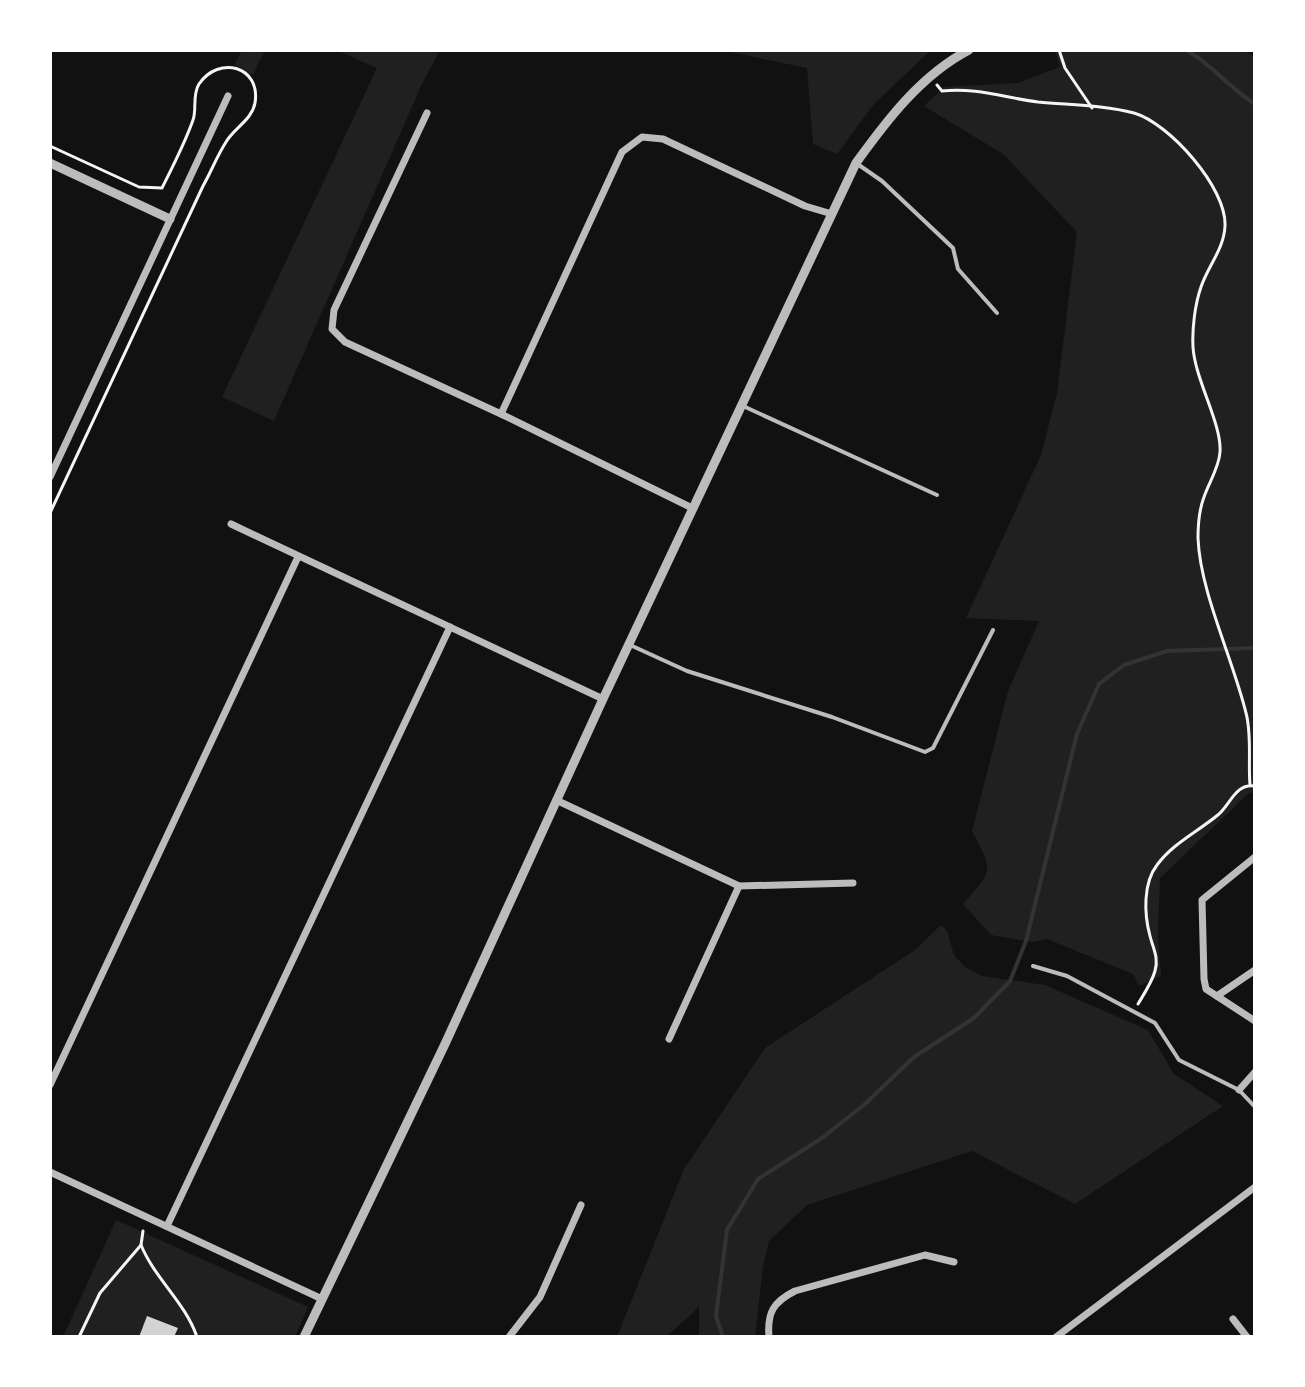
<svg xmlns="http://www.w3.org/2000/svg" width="1305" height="1387" viewBox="0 0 1305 1387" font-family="'DM Sans',sans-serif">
	<rect width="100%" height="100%" fill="#111"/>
	<g fill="#202020">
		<path d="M242,50h23l-12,25 -19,-10z"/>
		<path d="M336,50h104l-18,34 -148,337 -52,-24 155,-329z"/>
		<path d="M720,50h211l-57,54 -37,50 -24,-10 -6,-76z"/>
		<path d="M1055,50h188l12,7v738l-5,-3 -90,86 -2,54 3,44 -22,10 -6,-12 -86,-35 -14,3 -42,-7 -28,-31c31,-35 30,-32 9,-73l36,-140 31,-70 -73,-3 75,-163 16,-62 20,-161 -74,-78 -79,-48 20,-19 74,-4 42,-16z"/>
		<path d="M941,925l6,6 7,24 11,12 17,9 63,9 103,45 26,44 49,32 -148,98 -103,-53 -165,54 -38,36 -6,26 -8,70h-56v-30l-33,30h-49l67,-168 81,-121 150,-98z"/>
		<path d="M116,1220l192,87 -13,30h-232z"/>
	</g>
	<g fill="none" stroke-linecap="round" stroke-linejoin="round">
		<g stroke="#333" stroke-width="4">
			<path d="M1186,50c26,14 44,39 69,54"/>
			<path d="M723,1337l-7,-21 11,-86 31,-51 64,-41 43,-34 49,-47 60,-39 36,-37 16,-40 51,-207 22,-50 25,-19 43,-14 88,-3"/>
		</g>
	</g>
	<path fill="#d3d3d3" d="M147,1316l31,12 -4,9h-35z"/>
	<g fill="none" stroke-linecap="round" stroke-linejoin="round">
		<g stroke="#f5f5f5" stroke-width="3">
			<path d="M1059,50l6,18 27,40"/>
			<path d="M937,85l5,6c33,-4 64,7 96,11 31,3 66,3 96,11 35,10 93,75 91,113 -1,23 -17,40 -24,61 -6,17 -9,42 -8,60 2,33 29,77 27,105 -1,16 -11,30 -16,45 -5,13 -6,27 -6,41 2,54 35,121 48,175 6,22 2,49 4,72"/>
			<path d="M50,146l89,41 23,1c11,-22 23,-45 31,-68 4,-11 -1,-25 6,-36 20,-29 62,-18 56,19 -3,17 -21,25 -29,39 -9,14 -15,30 -23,44l-153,327"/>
			<path d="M1138,1004c6,-10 14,-22 17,-33 4,-13 -2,-23 -5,-35 -6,-22 -7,-53 7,-71 16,-22 42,-34 62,-51 12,-11 17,-31 36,-28"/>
			<path d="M141,1245c14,34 44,57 56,92"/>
			<path d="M79,1337l21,-44 41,-48 2,-14"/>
		</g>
		<g stroke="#bcbcbc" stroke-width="4">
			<path d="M856,163l26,18 71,67 5,21 39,44"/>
			<path d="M743,406l194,89"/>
			<path d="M630,645l57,26 145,46 93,35 8,-4 60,-118"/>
			<path d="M1033,966l34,10 88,47 24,37 60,30 16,17"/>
		</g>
		<g stroke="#bcbcbc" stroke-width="7">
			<path d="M427,113l-93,197 -2,19 13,13 156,72 191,94"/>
			<path d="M501,414l121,-262 20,-15 21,2 142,67 27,8"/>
			<path d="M50,477l178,-381"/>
			<path d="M231,524l372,175"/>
			<path d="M556,800l183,86 114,-3"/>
			<path d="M1255,857l-53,43 2,79 2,10 49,32"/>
			<path d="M1217,996l38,-26"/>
			<path d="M669,1039l70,-153"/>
			<path d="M50,1085l248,-528"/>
			<path d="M1239,1090l16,-18"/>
			<path d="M50,1172l272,127"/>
			<path d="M167,1226l283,-599"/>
			<path d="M1233,1319l14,18"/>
			<path d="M509,1337l31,-40 41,-92"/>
			<path d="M769,1337c-2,-24 4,-35 26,-46l130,-36 29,7"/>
			<path d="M1056,1337l199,-150"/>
		</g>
		<g stroke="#bcbcbc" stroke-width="9">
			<path d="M50,163l120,56"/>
			<path d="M304,1337l141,-293 158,-345 253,-536c31,-43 65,-88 113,-113"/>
		</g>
	</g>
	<rect width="1305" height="1387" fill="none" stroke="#ffffff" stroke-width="104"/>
</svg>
